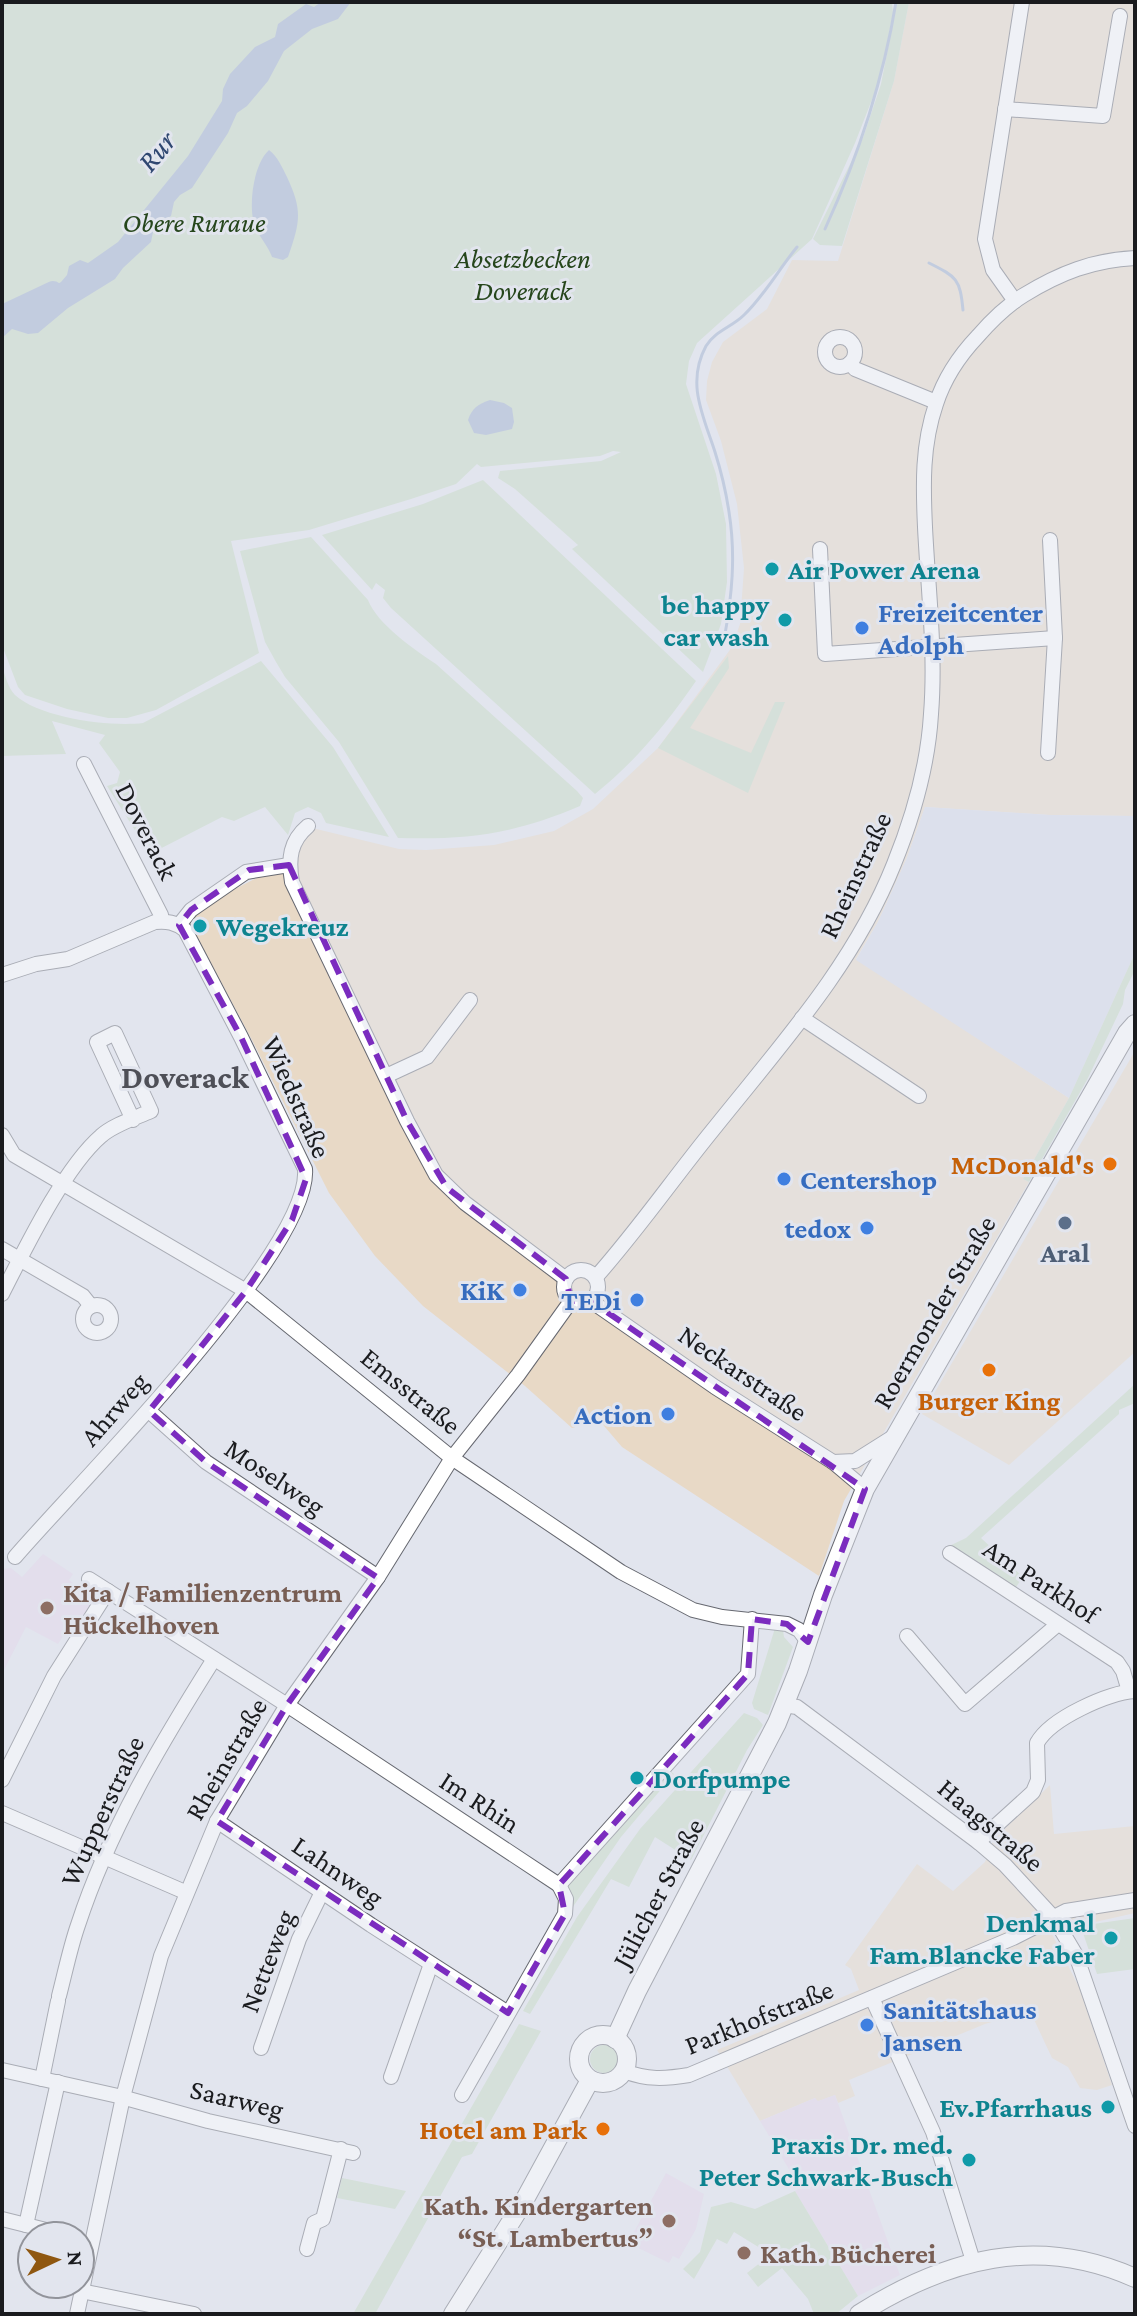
<svg xmlns="http://www.w3.org/2000/svg" width="1137" height="2316" viewBox="0 0 1137 2316" font-family="'Crimson Pro',serif">
	<rect width="100%" height="100%" fill="#e2e5ee"/>
	<g fill="#e8d9c6">
		<path d="M909,2h226v814l-85,-1 -125,-8 -18,51 -29,64 -22,37 213,139 -46,81 6,3 -185,319 -25,75 -197,-129 -23,-27 -27,8 -47,-42 -102,-80 -48,-50 -46,-63 -77,-153 -65,-122 48,-29 51,-26 18,-37 95,23 27,1 68,-5 60,-14 39,-22 65,-61 74,-101 8,-23 4,-56 -7,-64 -16,-63 -15,-41 1,-19 5,-19 11,-20 44,-33 25,-49 46,1 56,-180z"/>
		<path d="M1135,1051v301l-126,113 -87,-51z"/>
		<path d="M1050,1785l4,49 81,-8v87l-84,19 28,55 33,98 -15,5 -17,-2 -12,-21 -16,-9 -22,-47 -45,13 -136,56 6,16 -17,7 -3,-8 -18,7 -2,-4 -55,23 -43,-71 142,-60 -8,-21 -6,-4 72,-101 36,27 32,-29 8,-22z"/>
	</g>
	<path fill="#d5d9e9" d="M925,807l124,8 86,1v137l-66,145 -213,-138 22,-38 29,-64z"/>
	<g fill="#e4d6e9">
		<path d="M43,1554l30,20 -4,6 18,13 7,-4 6,5 -20,33 -8,-5 -14,22 -32,-17 -24,47v-105l9,-1 11,9z"/>
		<path d="M835,2095l65,180 -42,21 -63,-105 5,-3 -40,-67 55,-23 3,3z"/>
		<path d="M666,2173l38,21 -8,35 -17,30 -6,-3 -4,7 -41,-20z"/>
	</g>
	<g fill="#c6d9c1">
		<path d="M2,2h890l1,11 -13,66 -25,64 -43,96 -115,104 -8,18 -3,23 30,90 10,50 1,58 -6,42 -18,48 -131,-123 6,-4 -63,-56 -17,-11 2,-7 101,-10 20,-9 -8,-1 -13,5 -119,11 -4,-3 -21,20 -45,15 -102,31 -78,11 28,112 -103,57 -29,8h-19l-41,-9 -42,-14 -7,-8 -16,-42z"/>
		<path d="M897,2h12l-15,79 -52,165 -22,-1 -7,-6 50,-101 18,-54z"/>
		<path d="M483,480l213,201c-29,42 -61,81 -101,113l-204,-186 -8,-10 2,-8 -9,-7 -4,7 -50,-55 101,-31z"/>
		<path d="M311,537l57,63c9,24 47,50 68,64l141,127 6,7 -3,8c-65,28 -113,34 -182,32l-59,-96 -54,-65 -9,-15 -11,-20 -25,-91z"/>
		<path d="M728,656l1,12 -39,60 61,25 24,-51h10l-37,91 -90,-45z"/>
		<path d="M261,661l72,86 56,90 -63,-14 -5,-10 -13,-6 -13,6 -7,22 -23,-28 -31,14 -12,-4 -72,37 -43,-68 10,-3 3,-11 -21,-29 6,-8 -53,-14 14,33 -64,2v-90c3,9 6,22 13,29 25,23 95,32 128,28z"/>
		<path d="M1135,953v17l-10,20 -2,14 -36,76 -58,102 -6,-3 46,-81z"/>
		<path d="M1135,1384v19l-16,7v4l-138,124 42,39 -9,13 -67,-43 19,-9z"/>
		<path d="M775,1628l8,2 1,7 9,10 -25,68 -14,-6 -2,-6z"/>
		<path d="M744,1713l13,5 6,7 -16,25 -56,110 -36,-23 -26,50 -18,-8 -81,135 -7,-3 54,-94 63,-88z"/>
		<path d="M668,1769l6,5 -53,63 -51,74 -3,-30z"/>
		<path d="M1135,1918v51l-38,5 -14,-41 3,-8z"/>
		<path d="M519,2024l22,7 -69,123 -10,3 -87,157h-22z"/>
		<circle cx="604" cy="2059" r="14"/>
		<path d="M342,2178l64,13 -11,18 -58,-11z"/>
		<path d="M795,2191l63,105 -22,18h-22l-6,-15 -26,-31 -24,19 -11,-14 18,-14v-8l-31,-19 -7,12 -10,-5 -23,40 -11,-10 17,-17 11,-45 20,-5 24,7z"/>
	</g>
	<g fill="#9caecc">
		<path d="M321,2h30l-13,17 -26,10 -28,22 -16,30 -21,25 -10,7 -9,20 -36,55 -12,7 -6,7 -3,14 -17,11 -3,15 -28,26 -8,11 -47,29 -30,25 -10,1 -16,-5 -10,9v-19l59,-37 6,-7 2,-9 11,-6 8,3 30,-21 70,-86 34,-55 1,-12 7,-15 25,-27 20,-10 3,-13 28,-20 8,3z"/>
		<path d="M269,150c9,7 13,17 18,27 16,34 13,45 1,80l-5,3 -11,-3c-4,-11 -11,-18 -16,-28 -9,-19 -3,-65 13,-79z"/>
		<path d="M490,400l14,3 8,5 2,14 -2,7 -26,6 -12,-2 -6,-13c4,-12 10,-16 22,-20z"/>
	</g>
	<g fill="none" stroke-linecap="round" stroke-linejoin="round">
		<g stroke="#9caecc" stroke-width="3">
			<path d="M825,229c33,-72 58,-148 71,-227"/>
			<path d="M929,263c28,14 31,16 34,47"/>
			<path d="M724,640c8,-44 12,-84 5,-128 -3,-20 -8,-41 -14,-60 -12,-37 -29,-69 -9,-106 9,-15 26,-19 38,-31 20,-19 35,-46 53,-68"/>
		</g>
		<path stroke="#9caecc" stroke-width="20" d="M2,315l51,-24"/>
		<defs>
			<g id="minor">
				<path d="M1005,109l98,7 17,-100"/>
				<path d="M1015,301l-22,-31 -8,-31 37,-237"/>
				<circle cx="840" cy="352" r="15"/>
				<path d="M850,363l5,6 81,33"/>
				<path d="M820,549l5,105 230,-16"/>
				<path d="M1048,753l7,-115 -5,-98"/>
				<path d="M84,764l77,151 1,6"/>
				<path d="M308,826c-18,15 -20,33 -16,56l115,239 29,54 29,28 101,76"/>
				<path d="M179,925l12,-15 55,-38 43,-7"/>
				<path d="M2,975l34,-11 32,-5 87,-37c12,-1 20,0 30,8l56,107 64,132c7,81 -231,319 -290,388"/>
				<path d="M802,1018l117,78"/>
				<path d="M386,1076l41,-19 43,-57"/>
				<path d="M2,1135l12,20 232,136 206,167 169,114 72,38 29,7 65,7 12,6 9,12"/>
				<path d="M2,1249l81,47 8,10"/>
				<circle cx="581" cy="1287" r="17"/>
				<path d="M596,1277c41,-46 77,-98 116,-146 67,-84 142,-166 182,-267 19,-47 34,-99 37,-150 5,-62 -3,-125 -6,-187 -2,-42 -3,-82 11,-123 8,-25 24,-49 42,-68 14,-16 28,-30 46,-41 36,-22 69,-35 111,-37"/>
				<path d="M2,1294c23,-45 62,-126 99,-158 12,-11 34,-18 50,-25l-36,-78 -18,9 36,78"/>
				<path d="M591,1301l124,86 118,75 32,27"/>
				<circle cx="97" cy="1319" r="14"/>
				<path d="M149,1411l57,51 172,115"/>
				<path d="M833,1462l22,-1 38,-24"/>
				<path d="M950,1553l167,109 6,9 6,20"/>
				<path d="M89,1579l198,126 272,180 189,-211 4,-55"/>
				<path d="M907,1636l58,68 93,-80"/>
				<path d="M784,1705l13,2 181,135 27,23 49,53 22,37 59,171"/>
				<path d="M2,1780l52,-104 54,-85"/>
				<path d="M2,1813l183,79"/>
				<path d="M217,1821l154,104 137,88"/>
				<path d="M978,1842l55,-50 5,-12 -1,-37c14,-25 71,-50 98,-52"/>
				<path d="M59,1996c6,-23 11,-48 19,-71 31,-95 83,-182 136,-266"/>
				<path d="M872,1998l61,134 40,129"/>
				<path d="M261,2048l38,-109 23,-47"/>
				<path d="M2,2070l116,26 90,25 145,32"/>
				<path d="M624,2071c23,9 41,8 65,4l324,-137 53,-27 69,-11"/>
				<path d="M391,2077l40,-113"/>
				<path d="M42,2079l16,-78"/>
				<path d="M462,2095l103,-181 1,-15 -7,-14"/>
				<path d="M2,2219l68,17"/>
				<path d="M26,2225l32,-143"/>
				<path d="M307,2249l7,-26 9,-4 18,-70"/>
				<path d="M81,2291l113,23"/>
				<path d="M77,2314l46,-217 38,-141 56,-135 70,-116 91,-128 74,-119 66,-83 53,-74"/>
			</g>
			<g id="major">
				<circle cx="603" cy="2059" r="24"/>
				<path d="M615,2039l22,-48 140,-268 21,-52 25,-76 42,-106 262,-456 8,-9"/>
				<path d="M453,2314l71,-113 66,-121"/>
				<path d="M859,2314c87,-55 178,-80 276,-36"/>
			</g>
		</defs>
		<use href="#minor" stroke="#666870" stroke-width="16"/>
		<use href="#major" stroke="#666870" stroke-width="20"/>
		<use href="#minor" stroke="#fff" stroke-width="14"/>
		<use href="#major" stroke="#fff" stroke-width="18"/>
	</g>
	<path d="M0 0H1137V2316H0ZM289,865l118,256 40,67 119,91 5,22h20l274,188 -57,153 -21,-18 -35,-5 -4,55 -189,211 6,29 -57,99 -291,-192 70,-116 91,-127 -172,-116 -57,-51 97,-120 46,-71 14,-41 -65,-142 -62,-112 12,-15 58,-40z" fill="#e2e5ee" fill-opacity=".55" fill-rule="evenodd"/>
	<path fill="none" stroke="#7b2cbf" stroke-width="6" stroke-dasharray="16 10" stroke-linejoin="round" d="M289,865l118,256 40,67 119,91 5,22h20l274,188 -57,153 -21,-18 -35,-5 -4,55 -189,211 6,29 -57,99 -291,-192 70,-116 91,-127 -172,-116 -57,-51 97,-120 46,-71 14,-41 -65,-142 -62,-112 12,-15 58,-40z"/>
	<g fill="#0f9aa8" stroke="#e2e5ee" stroke-width="3">
		<circle cx="772" cy="569" r="8"/>
		<circle cx="785" cy="620" r="8"/>
		<circle cx="200" cy="926" r="8"/>
		<circle cx="637" cy="1778" r="8"/>
		<circle cx="1111" cy="1938" r="8"/>
		<circle cx="1108" cy="2107" r="8"/>
		<circle cx="969" cy="2160" r="8"/>
	</g>
	<g fill="#3f7fe0" stroke="#e2e5ee" stroke-width="3">
		<circle cx="862" cy="628" r="8"/>
		<circle cx="784" cy="1179" r="8"/>
		<circle cx="867" cy="1228" r="8"/>
		<circle cx="520" cy="1290" r="8"/>
		<circle cx="637" cy="1300" r="8"/>
		<circle cx="668" cy="1414" r="8"/>
		<circle cx="867" cy="2025" r="8"/>
	</g>
	<g fill="#e8710a" stroke="#e2e5ee" stroke-width="3">
		<circle cx="1110" cy="1164" r="8"/>
		<circle cx="989" cy="1370" r="8"/>
		<circle cx="603" cy="2129" r="8"/>
	</g>
	<circle fill="#5c6f8a" stroke="#e2e5ee" stroke-width="3" cx="1065" cy="1223" r="8"/>
	<g fill="#8d6e63" stroke="#e2e5ee" stroke-width="3">
		<circle cx="47" cy="1608" r="8"/>
		<circle cx="669" cy="2221" r="8"/>
		<circle cx="744" cy="2253" r="8"/>
	</g>
	<g text-anchor="middle" dominant-baseline="central" stroke-width="6" stroke-linejoin="round" paint-order="stroke">
		<g font-size="28" font-style="italic" fill="#26461c" stroke="#e2e5ee">
			<text x="194" y="222">Obere Ruraue</text>
			<text x="523" y="258">Absetzbecken<tspan x="523" dy="32">Doverack</tspan></text>
		</g>
		<g font-size="28" font-weight="bold" fill="#0d838f" stroke="#e2e5ee" text-anchor="end">
			<text x="788" y="569" text-anchor="start">Air Power Arena</text>
			<text x="769" y="604">be happy<tspan x="769" dy="32">car wash</tspan></text>
			<text x="216" y="926" text-anchor="start">Wegekreuz</text>
			<text x="653" y="1778" text-anchor="start">Dorfpumpe</text>
			<text x="1095" y="1922">Denkmal<tspan x="1095" dy="32">Fam.Blancke Faber</tspan></text>
			<text x="1092" y="2107">Ev.Pfarrhaus</text>
			<text x="953" y="2144">Praxis Dr. med.<tspan x="953" dy="32">Peter Schwark-Busch</tspan></text>
		</g>
		<g font-size="28" font-weight="bold" fill="#366cbe" stroke="#e2e5ee" text-anchor="end">
			<text x="878" y="612" text-anchor="start">Freizeitcenter<tspan x="878" dy="32">Adolph</tspan></text>
			<text x="800" y="1179" text-anchor="start">Centershop</text>
			<text x="851" y="1228">tedox</text>
			<text x="504" y="1290">KiK</text>
			<text x="621" y="1300">TEDi</text>
			<text x="652" y="1414">Action</text>
			<text x="883" y="2009" text-anchor="start">Sanitätshaus<tspan x="883" dy="32">Jansen</tspan></text>
		</g>
		<g font-size="28" fill="#1a1b1e" stroke="#e2e5ee">
			<text transform="translate(147 831) rotate(63)">Doverack</text>
			<text transform="translate(855 875) rotate(-65)">Rheinstraße</text>
			<text transform="translate(297 1097) rotate(66)">Wiedstraße</text>
			<text transform="translate(934 1312) rotate(-60)">Roermonder Straße</text>
			<text transform="translate(743 1373) rotate(34)">Neckarstraße</text>
			<text transform="translate(411 1391) rotate(39)">Emsstraße</text>
			<text transform="translate(114 1409) rotate(-49)">Ahrweg</text>
			<text transform="translate(275 1477) rotate(34)">Moselweg</text>
			<text transform="translate(1041 1581) rotate(33)">Am Parkhof</text>
			<text transform="translate(226 1759) rotate(-60)">Rheinstraße</text>
			<text transform="translate(480 1802) rotate(33)">Im Rhin</text>
			<text transform="translate(102 1811) rotate(-65)">Wupperstraße</text>
			<text transform="translate(991 1825) rotate(40)">Haagstraße</text>
			<text transform="translate(338 1871) rotate(34)">Lahnweg</text>
			<text transform="translate(658 1893) rotate(-62)">Jülicher Straße</text>
			<text transform="translate(267 1961) rotate(-69)">Netteweg</text>
			<text transform="translate(759 2017) rotate(-22)">Parkhofstraße</text>
			<text transform="translate(237 2099) rotate(13)">Saarweg</text>
		</g>
		<g font-size="28" font-weight="bold" fill="#c56008" stroke="#e2e5ee" text-anchor="end">
			<text x="1094" y="1164">McDonald's</text>
			<text x="989" y="1400" text-anchor="middle">Burger King</text>
			<text x="587" y="2129">Hotel am Park</text>
		</g>
		<g font-size="28" font-weight="bold" fill="#4e5e75" stroke="#e2e5ee">
			<text x="1065" y="1252">Aral</text>
		</g>
		<g font-size="28" font-weight="bold" fill="#785e54" stroke="#e2e5ee" text-anchor="start">
			<text x="63" y="1592">Kita / Familienzentrum<tspan x="63" dy="32">Hückelhoven</tspan></text>
			<text x="653" y="2205" text-anchor="end">Kath. Kindergarten<tspan x="653" dy="32">“St. Lambertus”</tspan></text>
			<text x="760" y="2253">Kath. Bücherei</text>
		</g>
		<g font-size="30" font-style="italic" fill="#2f4771" stroke="#e2e5ee">
			<text transform="translate(156 151) rotate(-51)">Rur</text>
		</g>
		<g font-size="32" font-weight="bold" fill="#4e4f57" stroke="#e2e5ee">
			<text x="185" y="1077">Doverack</text>
		</g>
	</g>
	<rect width="1137" height="2316" fill="none" stroke="#1a1b1e" stroke-width="8"/>
	<g transform="translate(56 2260) rotate(86)"><circle r="38" fill="#e2e5ee" stroke="#92949b" stroke-width="2"/>
	<path d="M0-6L14 30L0 20L-14 30Z" fill="#8f5710"/>
	<text y="-12" font-size="22" font-weight="bold" text-anchor="middle" fill="#1a1b1e">N</text>
	</g>
</svg>
